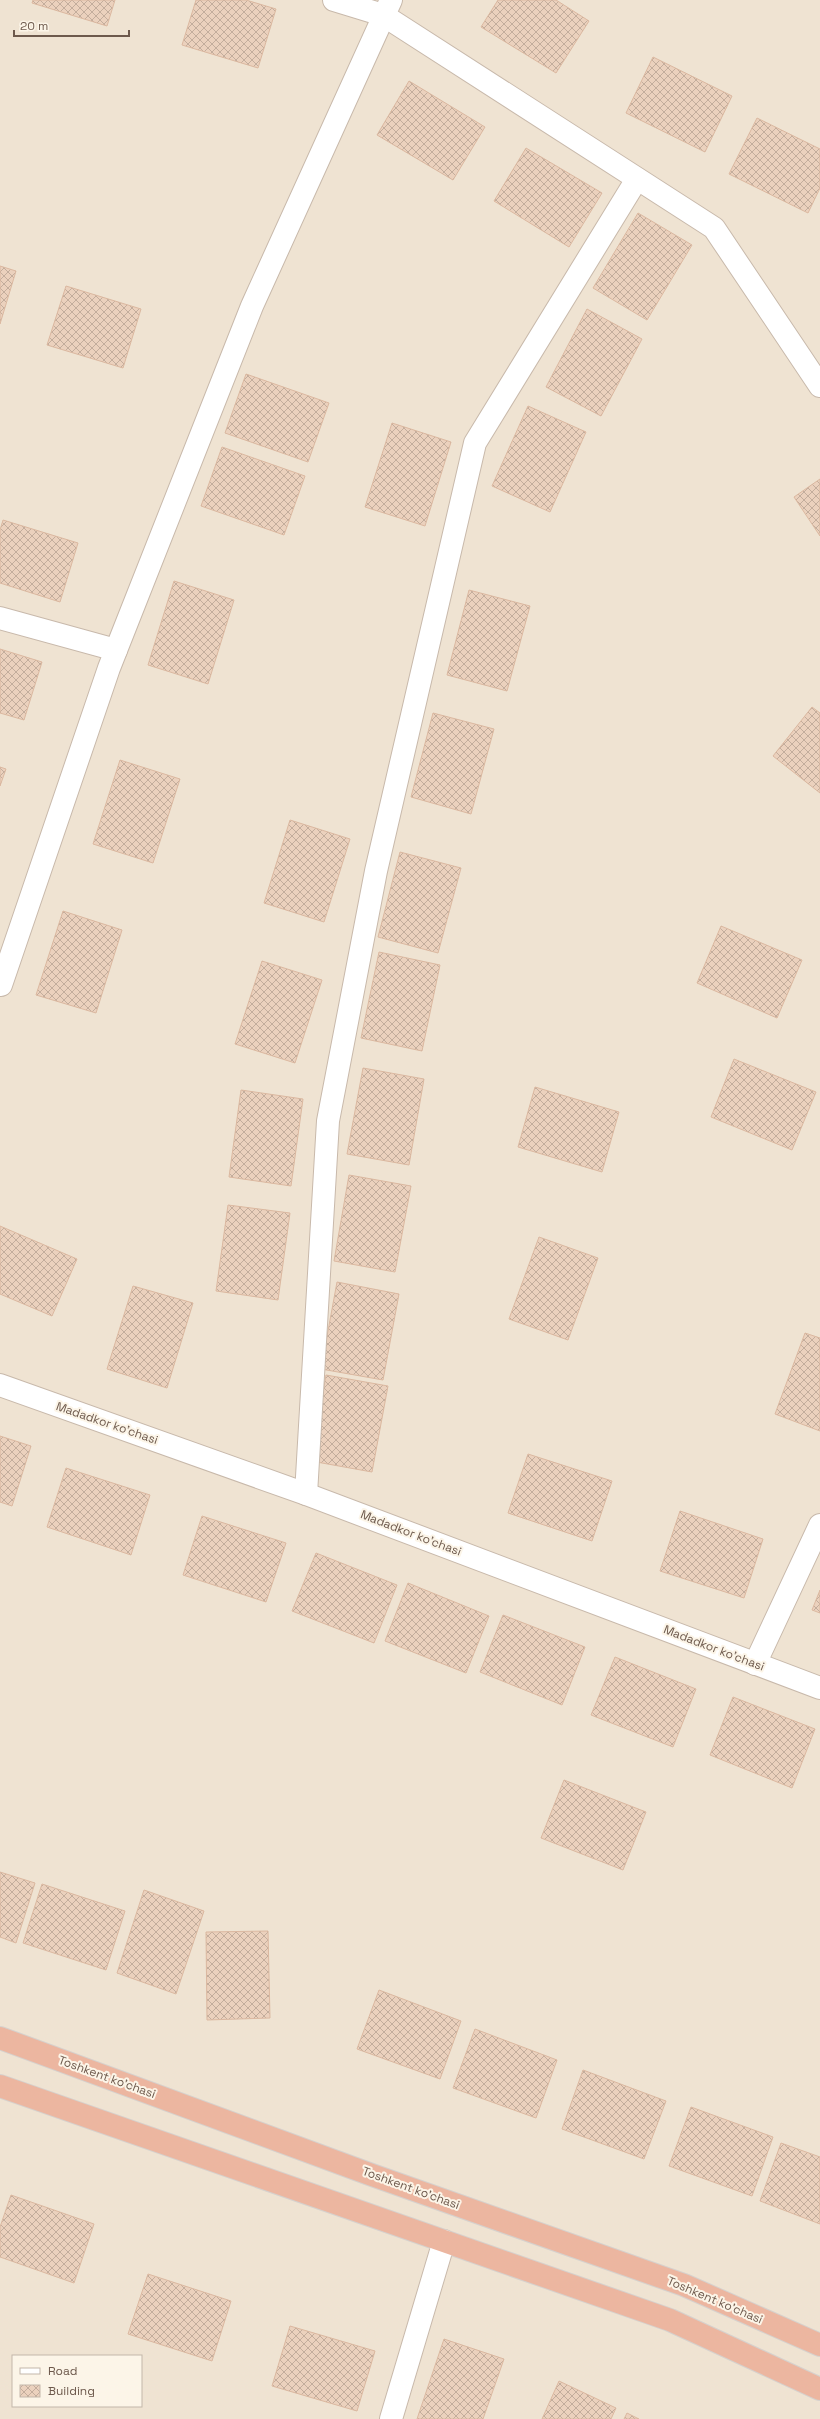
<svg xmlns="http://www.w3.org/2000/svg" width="820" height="2419" viewBox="0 0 820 2419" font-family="'Space Grotesk',sans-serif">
	<defs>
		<pattern id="building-cross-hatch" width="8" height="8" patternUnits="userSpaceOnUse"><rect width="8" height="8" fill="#ebd1bd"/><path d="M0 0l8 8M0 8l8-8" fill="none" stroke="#c3ad9c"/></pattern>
	</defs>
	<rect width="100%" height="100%" fill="#f9f1e2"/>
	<path fill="#efe3d2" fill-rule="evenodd" d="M0,0h820v2419h-820zM13,2356h128v50h-128z"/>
	<g fill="url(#building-cross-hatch)" stroke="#dbb8a0">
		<path d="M33,0h82l-8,26 -75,-23z"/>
		<path d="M196,0h50l30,9 -18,59 -76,-23z"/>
		<path d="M498,0h58l33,21 -33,52 -75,-46z"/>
		<path d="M653,57l79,39 -27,56 -79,-39z"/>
		<path d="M409,81l76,46 -32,53 -76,-45z"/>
		<path d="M757,118l63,31v39l-12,25 -79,-39z"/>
		<path d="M526,148l76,45 -33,54 -75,-46z"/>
		<path d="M638,213l54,32 -45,75 -54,-32z"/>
		<path d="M0,266l16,5 -16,53z"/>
		<path d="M66,286l75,23 -18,59 -76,-23z"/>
		<path d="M587,309l55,30 -41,77 -55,-29z"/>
		<path d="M246,374l83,29 -21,59 -83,-29z"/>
		<path d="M528,406l58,26 -36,80 -58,-26z"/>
		<path d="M392,423l59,19 -26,84 -60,-19z"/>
		<path d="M222,447l83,29 -21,59 -83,-29z"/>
		<path d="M820,479v57l-26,-39z"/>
		<path d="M3,520l75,23 -18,59 -60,-19v-53z"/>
		<path d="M174,581l60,19 -26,84 -60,-19z"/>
		<path d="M469,590l61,16 -23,85 -60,-16z"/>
		<path d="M0,649l42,13 -18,58 -24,-7z"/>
		<path d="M812,707l8,6v80l-47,-37z"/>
		<path d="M433,713l61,16 -23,85 -60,-17z"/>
		<path d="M120,760l60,19 -27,84 -60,-19z"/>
		<path d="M0,767l6,2 -6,17z"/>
		<path d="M290,820l60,19 -26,83 -60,-19z"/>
		<path d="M400,852l61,16 -23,85 -60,-16z"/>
		<path d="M63,911l59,19 -26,83 -60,-18z"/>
		<path d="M721,926l81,34 -25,58 -80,-35z"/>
		<path d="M379,952l61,13 -18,86 -61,-13z"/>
		<path d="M262,961l60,19 -27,83 -60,-19z"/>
		<path d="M734,1059l82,33 -24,58 -81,-33z"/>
		<path d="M363,1068l61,11 -15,86 -62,-11z"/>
		<path d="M535,1087l84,25 -17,60 -84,-25z"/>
		<path d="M241,1090l62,9 -12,87 -62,-9z"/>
		<path d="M349,1175l62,11 -16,86 -61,-11z"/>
		<path d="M228,1205l62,8 -12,87 -62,-9z"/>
		<path d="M0,1226l77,33 -25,57 -52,-22z"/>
		<path d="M539,1237l59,21 -30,82 -59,-21z"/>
		<path d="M337,1282l62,12 -16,86 -62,-11z"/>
		<path d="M133,1286l60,17 -26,85 -60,-19z"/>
		<path d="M805,1333l15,5v93l-45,-17z"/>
		<path d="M326,1375l62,11 -16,86 -61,-11z"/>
		<path d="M0,1436l31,10 -19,60 -12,-4z"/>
		<path d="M528,1454l84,27 -20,60 -84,-28z"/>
		<path d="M66,1468l84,27 -19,60 -84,-28z"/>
		<path d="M680,1511l83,28 -19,59 -84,-27z"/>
		<path d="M202,1516l84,27 -20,59 -83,-27z"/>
		<path d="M316,1553l81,32 -23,58 -82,-32z"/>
		<path d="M408,1583l81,33 -23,57 -81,-32z"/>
		<path d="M820,1590v23l-8,-3z"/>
		<path d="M503,1615l82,32 -23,58 -82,-33z"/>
		<path d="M615,1657l81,32 -23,58 -82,-32z"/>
		<path d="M733,1697l82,32 -23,59 -82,-33z"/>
		<path d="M564,1780l82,32 -23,58 -82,-32z"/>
		<path d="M0,1872l35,11 -19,60 -16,-6z"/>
		<path d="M42,1884l83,27 -19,59 -83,-27z"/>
		<path d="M144,1890l60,21 -28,83 -59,-21z"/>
		<path d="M268,1931l2,87 -63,2 -1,-88z"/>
		<path d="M379,1990l82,31 -21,58 -83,-30z"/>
		<path d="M475,2029l82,31 -21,58 -83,-30z"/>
		<path d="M583,2070l83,31 -22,58 -82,-30z"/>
		<path d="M691,2107l82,30 -21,59 -83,-30z"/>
		<path d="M781,2143l39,14v67l-60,-23z"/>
		<path d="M11,2195l83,29 -20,59 -74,-26v-30z"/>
		<path d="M148,2274l83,27 -19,60 -84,-27z"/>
		<path d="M290,2326l85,25 -18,60 -85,-25z"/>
		<path d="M444,2339l60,20 -21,60h-66z"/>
		<path d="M559,2381l57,27 -5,11h-69z"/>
		<path d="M627,2413l12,6h-15z"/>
	</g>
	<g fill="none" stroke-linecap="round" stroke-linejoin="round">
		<defs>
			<g id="minor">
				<path d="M334,0l49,15 331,213 106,158"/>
				<path d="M0,618l116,32"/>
				<path d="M1,985l108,-317 143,-362 139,-306"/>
				<path d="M0,1385l306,109 514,194"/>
				<path d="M306,1494l22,-373 48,-250 99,-428 162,-264"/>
				<path d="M755,1664l65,-139"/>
				<path d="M391,2419l53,-178"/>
			</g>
			<g id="highway">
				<path d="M0,2038l372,137 312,110 136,60"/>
				<path d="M0,2086l670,234 150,69"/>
			</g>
		</defs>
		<use href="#minor" stroke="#c8b9ab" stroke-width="24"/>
		<use href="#highway" stroke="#d6d1cd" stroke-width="24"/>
		<use href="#minor" stroke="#fff" stroke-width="22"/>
		<use href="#highway" stroke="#ecb6a0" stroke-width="22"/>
	</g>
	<g text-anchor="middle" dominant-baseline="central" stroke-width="4" stroke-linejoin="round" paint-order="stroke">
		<g font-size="12" fill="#6d594c" stroke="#fcf5e8">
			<text transform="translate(107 1423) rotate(19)">Madadkor ko'chasi</text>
			<text transform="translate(411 1533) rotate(21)">Madadkor ko'chasi</text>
			<text transform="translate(714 1648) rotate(21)">Madadkor ko'chasi</text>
			<text transform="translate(107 2077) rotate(20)">Toshkent ko'chasi</text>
			<text transform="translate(411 2188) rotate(20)">Toshkent ko'chasi</text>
			<text transform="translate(715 2300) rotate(23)">Toshkent ko'chasi</text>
		</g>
	</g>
	<rect x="12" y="2355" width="130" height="52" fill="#fcf5e8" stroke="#c3b7aa"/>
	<rect x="20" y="2368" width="20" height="6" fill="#ffffff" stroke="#c3b7aa"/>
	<text x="48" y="2375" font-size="12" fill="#6d594c">Road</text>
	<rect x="20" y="2385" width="20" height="12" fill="url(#building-cross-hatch)" stroke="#c3b7aa"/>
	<text x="48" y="2395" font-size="12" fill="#6d594c">Building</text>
	<path d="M14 30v6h115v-6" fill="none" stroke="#6d594c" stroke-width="2"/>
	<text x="20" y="30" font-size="12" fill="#6d594c" stroke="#fcf5e8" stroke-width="3" paint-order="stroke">20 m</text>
</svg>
